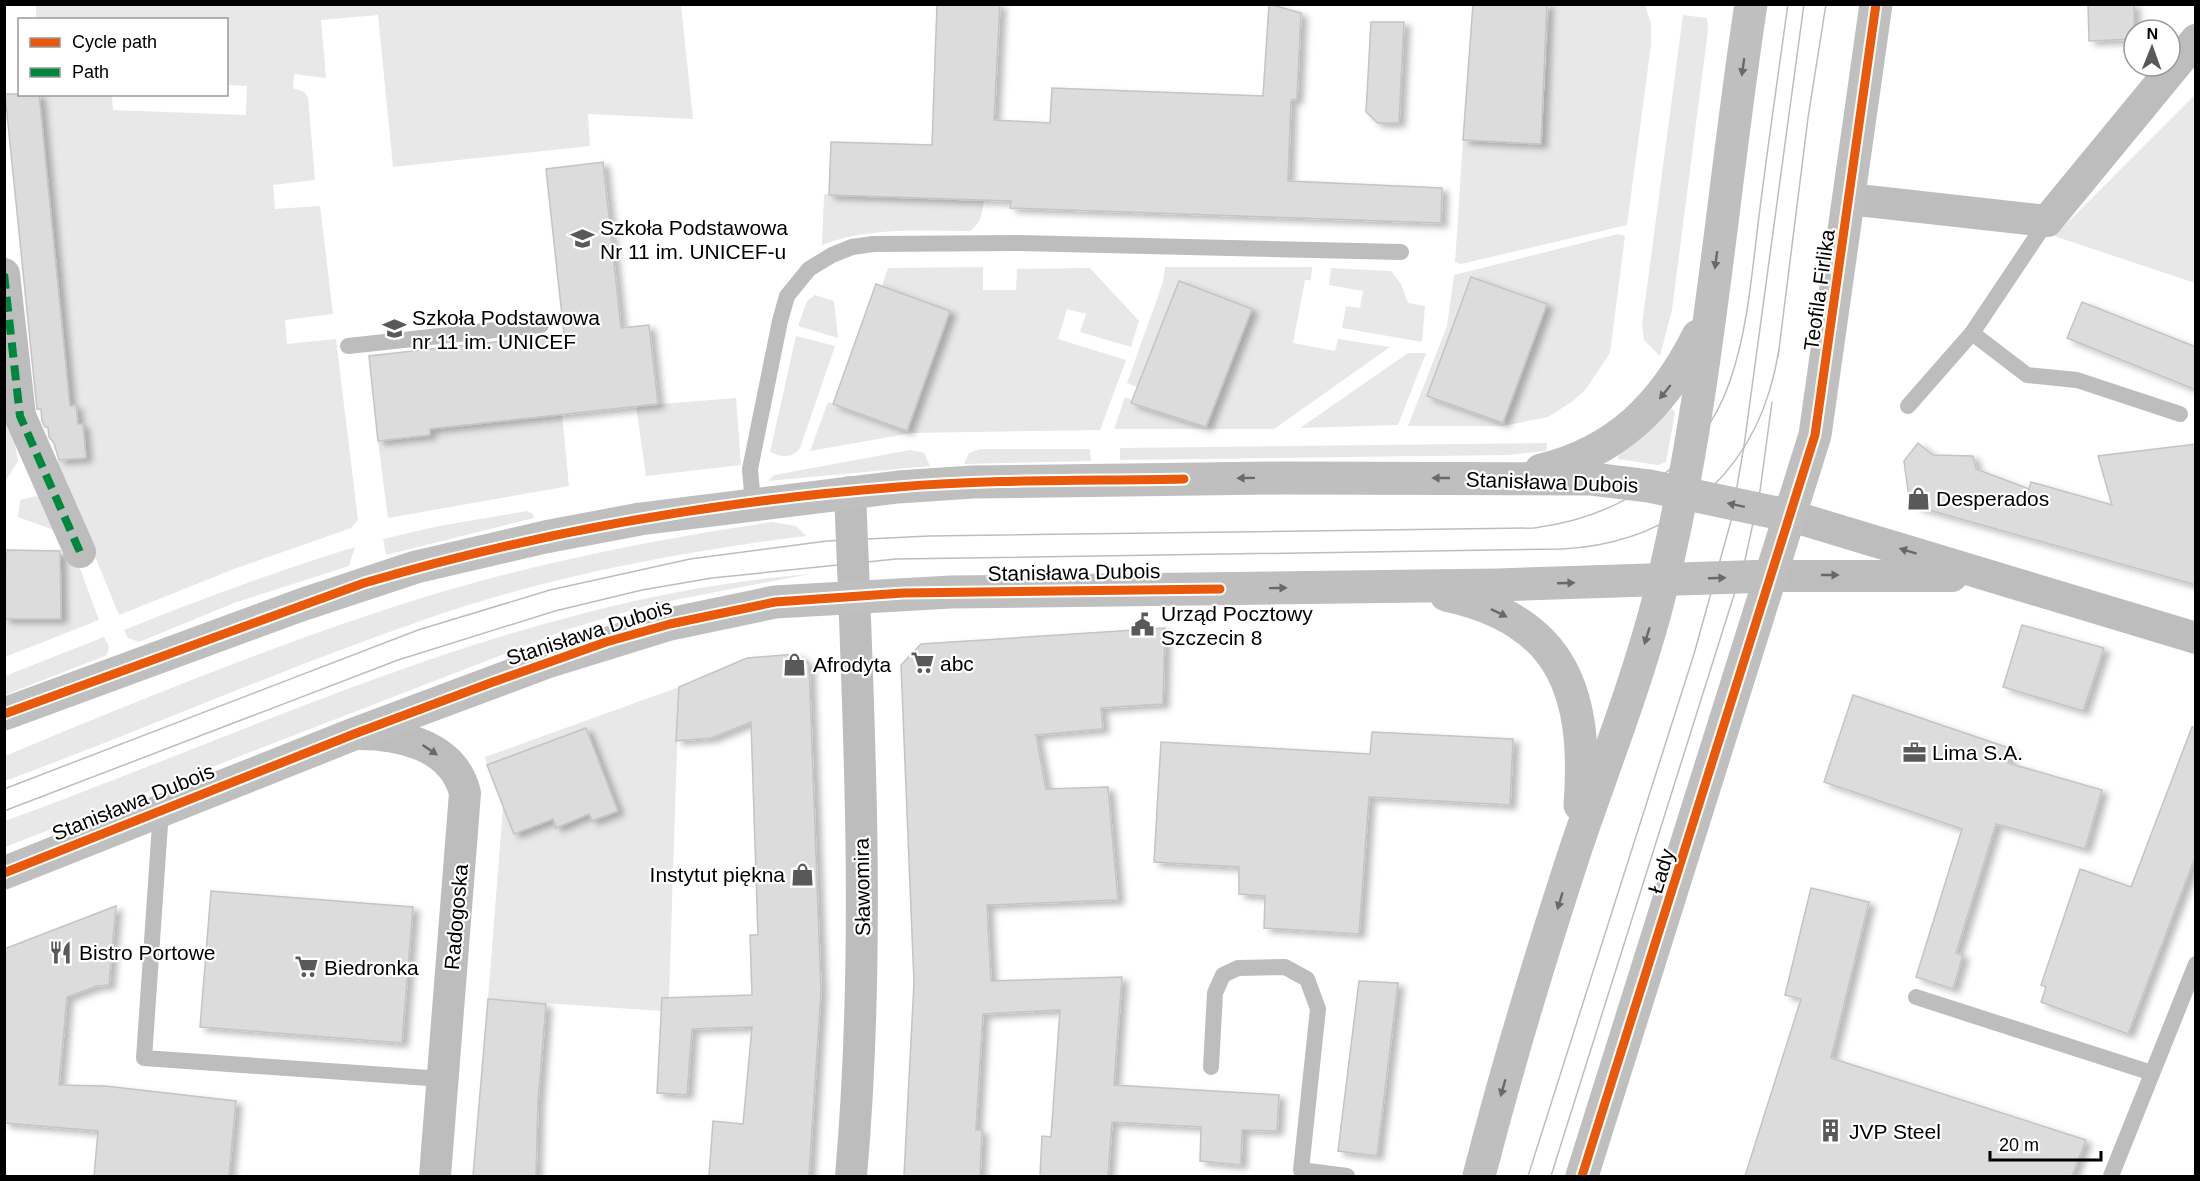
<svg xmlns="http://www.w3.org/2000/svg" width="2200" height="1181" viewBox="0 0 2200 1181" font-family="Helvetica,sans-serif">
	<defs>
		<filter id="shadow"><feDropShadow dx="6" dy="4" stdDeviation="3" flood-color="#0004"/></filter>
	</defs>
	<rect width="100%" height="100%" fill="#fff"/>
	<g fill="#e8e8e8" fill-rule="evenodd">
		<path d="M36,4l645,1 12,114 -105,-5 2,32 -197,21 -15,-152 -57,5 5,58 -32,-4 -1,14 11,4 4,5 7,83 -42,5 2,24 45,-3 13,108 -48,6 2,24 49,-5 22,181 -7,8 -117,41 -115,46 -63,-154 31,-4 -4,-33h-5l-8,-18 -31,-311h73l1,15 133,5 1,-29 -20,-1 -1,-65h-190z"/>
		<path d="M1550,5h95l6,19v21l-24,180 -166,39 -6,-2 8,-122 78,4z"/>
		<path d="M1683,15l24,3 1,12 -36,280 -12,46 -16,-16 -2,-15z"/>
		<path d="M2195,95v188l-141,-47z"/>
		<path d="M824,194l139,6 21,1c-2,13 -3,22 -14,30 -51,0 -100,-4 -148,14z"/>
		<path d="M1618,234l7,2 -15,117 -24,36 -13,12 -25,16 -45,9h-95l39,-100 7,-51zM1547,304l-44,119 -76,-27z"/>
		<path d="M983,267v23h33l1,-21 73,-1 49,53 -8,26 -51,-15 6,-18 -19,-5 -9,30 68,21 -26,70 -188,3 -102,18 18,-49 79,29 43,-120 -68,-25 6,-18z"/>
		<path d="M1165,267h147l-1,13h-6l-12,63 42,8 3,-12 52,8 -116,82h-160l11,-32 7,3 -1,3 75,24 46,-117 -73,-28 -42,105 -10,-4 36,-101z"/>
		<path d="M1331,268l60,3 10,13 7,19 17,3 -3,36 -80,-14 4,-22 14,2 3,-17 -34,-6z"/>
		<path d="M815,295l19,6 4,37 -40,-12 9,-25z"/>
		<path d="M796,336l39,10 -35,102c-8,11 -19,9 -30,4z"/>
		<path d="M1408,353h18l-28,72 -98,3z"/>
		<path d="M736,398l5,67 -95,11 -10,-70z"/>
		<path d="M1672,408l3,5 -9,49 -8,3 -40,-6v-3l21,-16z"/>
		<path d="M562,414l7,72 -181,32 -10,-77 52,-6v-6z"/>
		<path d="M11,421l7,40 -13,21v-60z"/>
		<path d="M1547,443l-1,8 -38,4 -388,5v-12z"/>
		<path d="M980,449h110l1,12 -127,3 5,-11z"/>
		<path d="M910,450l14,3 6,13 -162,15 6,-6z"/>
		<path d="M36,496l7,3 19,34 -44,-16 2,-17z"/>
		<path d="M527,511l6,3 1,4 -148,37 -3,-16 56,-13z"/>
		<path d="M772,522l24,4 10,10c-128,16 -255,40 -377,82 -143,49 -283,111 -424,163v-25c139,-58 278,-115 423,-160 113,-34 228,-57 344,-74z"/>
		<path d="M355,547l-6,19 -115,37 -95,39 -11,-4 -4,-8c77,-31 153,-59 231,-83z"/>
		<path d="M74,552l25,68 -94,37v-38l56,-1v-63z"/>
		<path d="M810,574l-161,31 -80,24 -564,218v-26c264,-96 520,-224 805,-247z"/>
		<path d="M104,637l5,10 -2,8 -102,40v-19z"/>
		<path d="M679,687l-10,310 -7,1 -1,13 -173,-12 15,-192 12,27 38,-15 4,9 21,-9 7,-11 7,13 26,-10 -32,-83 -99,37 -2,-8z"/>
	</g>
	<g fill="#dcdcdc" stroke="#c4c4c4" stroke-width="1.5" filter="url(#shadow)">
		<path d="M937,4h63l-6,116 56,3 2,-35 211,8 6,-92 32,9 -4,86 -6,1 -3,81 154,7 -1,35 -431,-15 1,-7 -182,-6 2,-53 101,3z"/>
		<path d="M1473,4h74l-6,140 -78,-4z"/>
		<path d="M2088,4h46v35l-45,2z"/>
		<path d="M1371,22h33l-5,101h-21l-12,-11z"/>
		<path d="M5,94h34l31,312 6,-1 2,19h5l3,34 -27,2 -5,-17 -5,-6 -1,-10h-3l-3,-6 -1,-12h-4z"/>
		<path d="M603,162l18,166 28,-3 9,79 -228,25v6l-52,6 -9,-85 195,-22 -18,-165z"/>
		<path d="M1471,277l76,27 -44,119 -76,-27z"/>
		<path d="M1179,281l73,28 -46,118 -75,-24z"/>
		<path d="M876,284l74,27 -43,120 -74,-27z"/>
		<path d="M2082,302l114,45v43l-129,-52z"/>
		<path d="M1918,443l15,12 40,1 3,13 53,20 2,-7 81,23 -14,-49 98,-12v141l-278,-78 -9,-9 -5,-37z"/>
		<path d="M6,550l54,1 1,68h-57z"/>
		<path d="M2022,625l82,23 -21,63 -80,-24z"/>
		<path d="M1165,628l-2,76 -62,4 2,21 -67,6 10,54 62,-2 10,113 -131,5 4,76 131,-4 -8,108 165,10 -2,36 -35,-1 -1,35 -41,-4 1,-34 -89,-5 -4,54h-68l2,-40 9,1 9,-127 -77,4 -7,116h6l-2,46h-76l10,-193 -13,-318 20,-21z"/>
		<path d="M797,654l12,10 12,327 -12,185h-100l4,-55 30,3 9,-97 -60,2 -5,66 -30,-2 5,-95 90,-3 -2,-60h8l-7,-213 -40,16 -35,3 3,-54 68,-29z"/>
		<path d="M1853,695l159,54 -4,14 94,27 -17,59 -89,-25 -40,129 7,2 -10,34 -37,-12 46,-148 -138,-47z"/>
		<path d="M2192,727l4,1v127l-68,179 -87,-32 5,-15 -5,-2 39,-116 51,18z"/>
		<path d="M586,728l32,83 -26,10 -3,-7 -33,14 -3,-9 -39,15 -27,-69z"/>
		<path d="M1372,732l141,7 -3,66 -141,-8 -10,137 -95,-6 1,-32 -26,-2v-27l-85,-5 7,-120 209,12z"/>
		<path d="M1811,888l58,14 -38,156 255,82 -14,36h-327l56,-177 -16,-4z"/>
		<path d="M211,891l202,16 -11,136 -202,-16z"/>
		<path d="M116,906l-7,79 -12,1 -30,11 -8,88 46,1 131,15 -7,75h-135l4,-45 -94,-8v-174z"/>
		<path d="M1359,981l39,2 -21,173 -39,-5z"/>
		<path d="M488,999l58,5 -8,98 -2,74h-63z"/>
	</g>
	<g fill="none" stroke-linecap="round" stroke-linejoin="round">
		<g stroke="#bdbdbd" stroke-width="16">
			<path d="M1972,333l55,42 50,5 103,34"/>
			<path d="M348,346l193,-21"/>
			<path d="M1908,406l64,-73 75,-112"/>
			<path d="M753,503l-3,-34 30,-148 7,-25 22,-27 23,-14 20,-8 21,-3 146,-1 382,9"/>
			<path d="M161,810l-17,248 299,21"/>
			<path d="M1916,997l236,76"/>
			<path d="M1211,1067l4,-74 8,-18 15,-7 47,-1 22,12 11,30 -17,161 46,6"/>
			<path d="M2111,1176l85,-212"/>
		</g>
		<g stroke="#bdbdbd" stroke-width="32">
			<path d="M1849,199l198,22 149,-181"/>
			<path d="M4,274l16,142 60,136"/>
			<path d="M850,492c9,229 21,456 1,684"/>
			<path d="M1791,516l405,122"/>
			<path d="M1772,576h180"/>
			<path d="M354,734c43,-1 99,10 111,59l-30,383"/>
		</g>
		<g stroke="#bfbfbf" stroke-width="33">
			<path d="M1541,470c76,-18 123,-66 157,-134"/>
			<path d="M1446,595c119,25 142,100 134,210"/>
			<path d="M4,714l297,-109 115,-38 129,-30 95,-18 258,-32 75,-5 308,-4 311,1 57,7 142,30"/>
			<path d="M4,873l350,-139 193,-72 123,-38 105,-22 176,-10 546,-7 275,-9"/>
			<path d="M1479,1176c28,-109 61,-218 96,-325 27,-80 59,-160 81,-242 51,-197 64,-403 95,-605"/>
			<path d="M1582,1176l233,-741 61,-431"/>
		</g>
		<g stroke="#bdbdbd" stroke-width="1.5">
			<path d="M1778,357l30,-239 18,-114"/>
			<path d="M4,789l414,-159 132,-40 140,-31 137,-18 102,-5 605,-8c86,-11 167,-62 196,-147 18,-52 22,-110 29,-165 9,-71 19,-141 29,-212"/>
			<path d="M4,811l394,-151 157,-49 87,-21 70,-12 184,-19 666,-10c119,-6 199,-83 217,-200"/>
			<path d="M1528,1176l166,-522 37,-133 13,-75 60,-442"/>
			<path d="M1551,1176l194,-616 15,-69 12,-89"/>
		</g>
		<path stroke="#00873e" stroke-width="8" stroke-dasharray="15 8" stroke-linecap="butt" d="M4,274l16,142 60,136"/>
		<defs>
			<g id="cycleway">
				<path d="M4,714l360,-131c174,-51 354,-82 534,-96 95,-8 191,-6 286,-8"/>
				<path d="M4,873l350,-139 139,-52 113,-40 64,-18 105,-22 128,-9 317,-4"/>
				<path d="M1582,1176l233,-741 61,-431"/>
			</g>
		</defs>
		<use href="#cycleway" stroke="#fff" stroke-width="13"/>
		<use href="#cycleway" stroke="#e8590c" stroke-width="9"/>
	</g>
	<defs><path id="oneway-solid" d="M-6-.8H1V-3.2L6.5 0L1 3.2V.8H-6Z" transform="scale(1.5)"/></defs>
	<g fill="#696969">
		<use href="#oneway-solid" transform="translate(1743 67) rotate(98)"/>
		<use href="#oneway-solid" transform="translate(1716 260) rotate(98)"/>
		<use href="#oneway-solid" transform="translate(1665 392) rotate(129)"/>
		<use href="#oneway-solid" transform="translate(1246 478) rotate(179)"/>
		<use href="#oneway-solid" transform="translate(1441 478) rotate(180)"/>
		<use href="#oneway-solid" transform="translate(1736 505) rotate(-168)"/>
		<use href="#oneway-solid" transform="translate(1717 578) rotate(-2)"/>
		<use href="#oneway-solid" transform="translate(1566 583) rotate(-2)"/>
		<use href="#oneway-solid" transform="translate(1278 588) rotate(-1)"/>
		<use href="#oneway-solid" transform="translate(1499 613) rotate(26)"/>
		<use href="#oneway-solid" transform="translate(1647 636) rotate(107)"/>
		<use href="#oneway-solid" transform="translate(1560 901) rotate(107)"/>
		<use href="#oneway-solid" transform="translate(1503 1088) rotate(106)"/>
	</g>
	<g fill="#686868">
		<use href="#oneway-solid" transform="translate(1908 551) rotate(-163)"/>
		<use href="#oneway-solid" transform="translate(1830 575)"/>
		<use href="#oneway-solid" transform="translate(430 750) rotate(34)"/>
	</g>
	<defs>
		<symbol id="school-bare" viewBox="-9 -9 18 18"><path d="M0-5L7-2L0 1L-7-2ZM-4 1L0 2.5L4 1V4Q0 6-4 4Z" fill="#595959" stroke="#fff" stroke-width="2.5" paint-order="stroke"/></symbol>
		<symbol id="shop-bare" viewBox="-9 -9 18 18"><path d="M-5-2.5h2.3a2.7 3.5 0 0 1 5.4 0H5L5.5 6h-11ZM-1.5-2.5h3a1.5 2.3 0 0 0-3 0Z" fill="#595959" stroke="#fff" stroke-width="2.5" paint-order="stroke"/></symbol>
		<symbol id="civic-bare" viewBox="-9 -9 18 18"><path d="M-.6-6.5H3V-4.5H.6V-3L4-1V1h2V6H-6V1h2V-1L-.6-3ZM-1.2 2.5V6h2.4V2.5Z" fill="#595959" stroke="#fff" stroke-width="2.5" paint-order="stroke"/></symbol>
		<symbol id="supermarket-bare" viewBox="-9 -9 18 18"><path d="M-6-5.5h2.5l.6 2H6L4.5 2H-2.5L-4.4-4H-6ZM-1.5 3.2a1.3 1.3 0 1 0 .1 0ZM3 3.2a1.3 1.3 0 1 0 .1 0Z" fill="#595959" stroke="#fff" stroke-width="2.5" paint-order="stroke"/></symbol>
		<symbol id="office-bare" viewBox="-9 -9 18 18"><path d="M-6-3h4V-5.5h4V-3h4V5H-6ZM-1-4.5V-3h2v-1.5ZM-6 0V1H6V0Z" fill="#595959" stroke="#fff" stroke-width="2.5" paint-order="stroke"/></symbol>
		<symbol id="restaurant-bare" viewBox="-9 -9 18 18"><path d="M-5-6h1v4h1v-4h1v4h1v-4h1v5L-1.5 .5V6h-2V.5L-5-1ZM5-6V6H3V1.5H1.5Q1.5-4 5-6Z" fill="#595959" stroke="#fff" stroke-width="2.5" paint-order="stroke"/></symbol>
		<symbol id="building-bare" viewBox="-9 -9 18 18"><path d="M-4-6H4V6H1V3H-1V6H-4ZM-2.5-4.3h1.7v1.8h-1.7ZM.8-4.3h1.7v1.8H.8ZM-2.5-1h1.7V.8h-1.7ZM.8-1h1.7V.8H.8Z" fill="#595959" stroke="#fff" stroke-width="2.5" paint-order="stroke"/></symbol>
	</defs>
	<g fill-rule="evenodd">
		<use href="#school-bare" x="566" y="222" width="33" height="33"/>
		<use href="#school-bare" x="378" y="312" width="33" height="33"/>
		<use href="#shop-bare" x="1902" y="482" width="33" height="33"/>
		<use href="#civic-bare" x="1126" y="608" width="33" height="33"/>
		<use href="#supermarket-bare" x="906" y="646" width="33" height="33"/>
		<use href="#shop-bare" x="778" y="648" width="33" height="33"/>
		<use href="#office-bare" x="1898" y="736" width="33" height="33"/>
		<use href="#shop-bare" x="786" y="858" width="33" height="33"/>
		<use href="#restaurant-bare" x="44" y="936" width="33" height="33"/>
		<use href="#supermarket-bare" x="290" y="950" width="33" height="33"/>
		<use href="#building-bare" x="1814" y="1114" width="33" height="33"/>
	</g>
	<g text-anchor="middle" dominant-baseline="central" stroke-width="4.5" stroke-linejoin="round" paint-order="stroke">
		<g font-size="21" fill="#000" stroke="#fff" text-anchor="start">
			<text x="600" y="227">Szkoła Podstawowa<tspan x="600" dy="24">Nr 11 im. UNICEF-u</tspan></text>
			<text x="412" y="317">Szkoła Podstawowa<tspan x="412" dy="24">nr 11 im. UNICEF</tspan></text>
			<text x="1936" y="498">Desperados</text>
			<text x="1161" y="613">Urząd Pocztowy<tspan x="1161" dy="24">Szczecin 8</tspan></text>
			<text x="940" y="663">abc</text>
			<text x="813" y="664">Afrodyta</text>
			<text x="1932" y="752">Lima S.A.</text>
			<text x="785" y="874" text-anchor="end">Instytut piękna</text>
			<text x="79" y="952">Bistro Portowe</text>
			<text x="324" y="967">Biedronka</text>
			<text x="1849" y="1131">JVP Steel</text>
		</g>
		<g font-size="21" fill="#000" stroke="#fff">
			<text transform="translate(1819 290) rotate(-82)">Teofila Firlika</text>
			<text transform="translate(1552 482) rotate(2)">Stanisława Dubois</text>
			<text transform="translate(1074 572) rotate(-1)">Stanisława Dubois</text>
			<text transform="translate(589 632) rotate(-18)">Stanisława Dubois</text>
			<text transform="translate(133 802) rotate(-22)">Stanisława Dubois</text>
			<text transform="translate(1661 871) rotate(-73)">Łady</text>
			<text transform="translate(862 887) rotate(-91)">Sławomira</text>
			<text transform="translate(456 917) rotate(-85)">Radogoska</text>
		</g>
	</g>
	<rect width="2200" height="1181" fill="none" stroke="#000000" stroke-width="12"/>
	<rect x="18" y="18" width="210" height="78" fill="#ffffff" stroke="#999999" stroke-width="1.5"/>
	<rect x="30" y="38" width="30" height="9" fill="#e8590c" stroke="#999999" stroke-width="1.5"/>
	<text x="72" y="48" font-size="18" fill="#000000">Cycle path</text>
	<rect x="30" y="68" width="30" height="9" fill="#00873e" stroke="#999999" stroke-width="1.5"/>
	<text x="72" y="78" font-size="18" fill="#000000">Path</text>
	<g transform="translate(2152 48) rotate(1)"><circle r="28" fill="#ffffff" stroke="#999999" stroke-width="1.5"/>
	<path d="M0-4.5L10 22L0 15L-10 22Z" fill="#595959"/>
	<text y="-9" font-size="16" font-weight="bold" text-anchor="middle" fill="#000000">N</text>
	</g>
	<path d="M1990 1151v9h111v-9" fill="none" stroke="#000000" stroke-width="3"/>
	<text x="1999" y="1151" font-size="18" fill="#000000" stroke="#ffffff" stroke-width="4.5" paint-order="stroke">20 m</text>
</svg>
